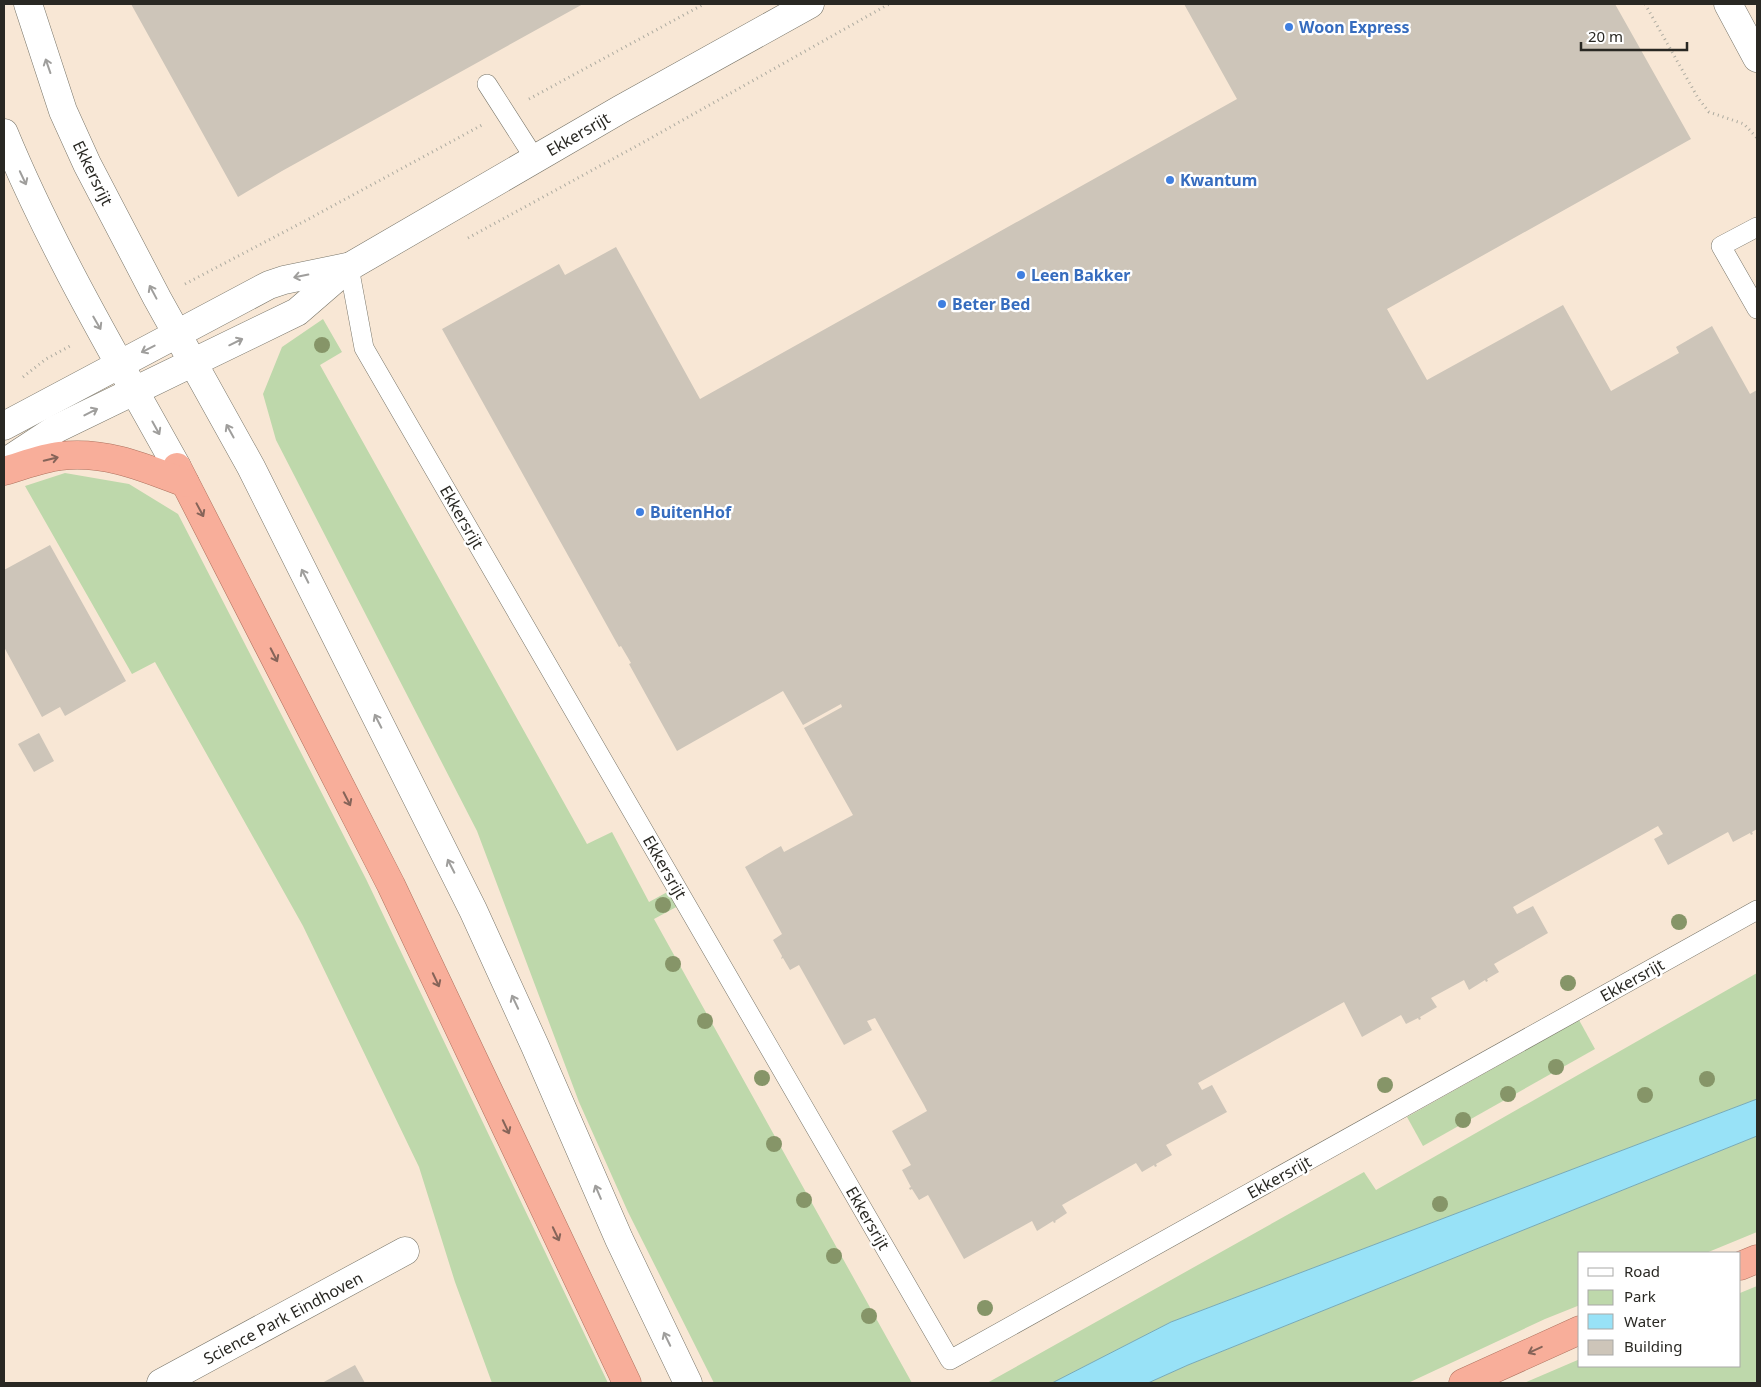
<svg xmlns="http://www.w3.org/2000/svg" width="1761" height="1387" viewBox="0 0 1761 1387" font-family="'Noto Sans',sans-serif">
	<rect width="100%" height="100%" fill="#f7f4e6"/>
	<path fill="#f8e7d5" d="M4,4h1753v1282l-17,9v-42h-160v113l-15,17h-1561z"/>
	<g fill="#bed8ab">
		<path d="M323,319l19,33 -22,13 267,479 25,-12 37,70 22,-12 9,15 -26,14 258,464h-198l-86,-171 -49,-110 -102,-271 -201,-391 -13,-46 19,-47z"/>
		<path d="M65,473l64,11 49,30 188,365 242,504h-116l-37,-101 -36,-115 -116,-241 -148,-264 -23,12 -107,-188z"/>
		<path d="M1757,973v126l-586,223 -119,61h-65l377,-211 12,18z"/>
		<path d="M1579,1020l16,29 -172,97 -16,-29z"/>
		<path d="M1757,1136v96l-51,21h-126v52l-35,14 -137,64h-260l40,-18z"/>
		<path d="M1757,1286v97h-233l56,-24v7h160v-73z"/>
	</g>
	<path fill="#98e2f7" stroke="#77aab7" d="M1757,1099v37l-569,229 -40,18h-96l119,-61z"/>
	<g fill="#cdc5b9">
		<path d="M131,4h452l-301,167 -44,26z"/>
		<path d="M1184,4h431l76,135 -304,170 40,71 136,-75 48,86 68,-38 -3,-6 36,-21 38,68 7,-4v439l-5,3 1,2 -2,1 -1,-2 -17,9 -5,-10 -60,33 -14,-26 9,-5 -5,-8 -145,81 4,7 16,-8 15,27 -54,31 5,8 -12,7 1,2 -2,1 -1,-2 -16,10 -5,-10 -33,18 6,9 -17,10 1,2 -2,1 -1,-2 -12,6 -5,-9 -39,22 -18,-35 -146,81 4,7 10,-5 15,27 -61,33 6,10 -16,9 1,2 -2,1 -1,-2 -12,7 -6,-9 -74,42 5,8 -12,8 1,1 -2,1 -1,-2 -16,10 -5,-10 -68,38 -36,-64 -9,5 -7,-11 -2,1 -1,-2 2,-1 -9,-17 9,-5 -19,-34 35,-20 -3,-6 -49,-87 -8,3 5,9 -28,15 -45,-80 -9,5 -7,-12 -2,1 1,-3 -9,-16 9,-6 -37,-67 36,-21 3,6 69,-37 -49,-87 38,-21 -1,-3 -38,21 -20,-34 -106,60 -48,-87 2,-1 -10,-17 -2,1 -177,-318 117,-65 6,11 51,-28 84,152 537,-300z"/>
		<path d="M50,545l76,136 -61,35 -5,-9 -18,10 -38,-70v-77z"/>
		<path d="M39,733l15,28 -20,11 -16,-28z"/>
		<path d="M355,1365l10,18h-43z"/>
	</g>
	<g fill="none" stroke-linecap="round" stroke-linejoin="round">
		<defs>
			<g id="service">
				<path d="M487,84l48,75"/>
				<path d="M1757,227l-36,19 36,63"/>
				<path d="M349,267l15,81 586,1012 807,-450"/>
			</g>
			<g id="minor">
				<path d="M1728,4l29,54"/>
				<path d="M4,426l265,-141 15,-5 63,-13"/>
				<path d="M4,463l52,-34 241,-117 52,-45 272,-158 189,-105"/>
				<path d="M161,1383l244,-132"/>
			</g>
			<g id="secondary">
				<path d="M28,4l35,107 24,53 70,134 94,169 222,443 62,136 84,193 69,144"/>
				<path d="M4,133c48,116 112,224 173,334"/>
			</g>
			<g id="trunk">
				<path d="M177,467l214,418 236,498"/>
				<path d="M4,471c18,-5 38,-13 56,-15 47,-5 83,11 125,27"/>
				<path d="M1740,1266l17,-7"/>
				<path d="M1463,1383l117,-53"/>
			</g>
		</defs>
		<use href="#service" stroke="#787569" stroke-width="20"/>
		<use href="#minor" stroke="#787569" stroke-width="29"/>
		<use href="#secondary" stroke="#787569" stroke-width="29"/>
		<use href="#trunk" stroke="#ae725f" stroke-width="29"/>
		<g stroke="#adaba0" stroke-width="3" stroke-dasharray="1 4" stroke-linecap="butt">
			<path d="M1645,4l53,94 11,14 35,12 13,14"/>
			<path d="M529,99l175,-95"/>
			<path d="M468,238l174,-95 247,-139"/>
			<path d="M185,284l118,-62 179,-97"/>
			<path d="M23,377l23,-18 26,-14"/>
		</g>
		<use href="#service" stroke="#fff" stroke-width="19"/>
		<use href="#minor" stroke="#fff" stroke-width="28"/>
		<use href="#secondary" stroke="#fff" stroke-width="28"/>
		<use href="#trunk" stroke="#f8ae9a" stroke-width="28"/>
	</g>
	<g fill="#869568">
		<circle cx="322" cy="345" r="8"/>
		<circle cx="663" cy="905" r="8"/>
		<circle cx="1679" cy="922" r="8"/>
		<circle cx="673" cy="964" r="8"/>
		<circle cx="1568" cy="983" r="8"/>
		<circle cx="705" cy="1021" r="8"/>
		<circle cx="1556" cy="1067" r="8"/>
		<circle cx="762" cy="1078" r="8"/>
		<circle cx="1707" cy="1079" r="8"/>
		<circle cx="1385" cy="1085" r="8"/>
		<circle cx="1508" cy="1094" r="8"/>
		<circle cx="1645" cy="1095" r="8"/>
		<circle cx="1463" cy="1120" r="8"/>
		<circle cx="774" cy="1144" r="8"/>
		<circle cx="804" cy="1200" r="8"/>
		<circle cx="1440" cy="1204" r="8"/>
		<circle cx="834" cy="1256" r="8"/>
		<circle cx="985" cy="1308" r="8"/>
		<circle cx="869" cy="1316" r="8"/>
	</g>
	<defs><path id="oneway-shaft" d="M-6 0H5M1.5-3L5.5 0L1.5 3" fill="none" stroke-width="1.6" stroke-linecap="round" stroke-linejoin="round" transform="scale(1.25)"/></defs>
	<g stroke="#9f9e9c">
		<use href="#oneway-shaft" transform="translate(48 66) rotate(-109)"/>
		<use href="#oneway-shaft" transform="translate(23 178) rotate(65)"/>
		<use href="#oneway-shaft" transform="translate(301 276) rotate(169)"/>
		<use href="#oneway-shaft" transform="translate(153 292) rotate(-118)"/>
		<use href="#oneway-shaft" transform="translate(97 323) rotate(60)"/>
		<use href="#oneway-shaft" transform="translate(236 342) rotate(-26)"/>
		<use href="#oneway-shaft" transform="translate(148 349) rotate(153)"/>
		<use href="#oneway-shaft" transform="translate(91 412) rotate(-27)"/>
		<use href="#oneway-shaft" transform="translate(156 428) rotate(61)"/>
		<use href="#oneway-shaft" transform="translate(230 431) rotate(-119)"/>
		<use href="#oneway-shaft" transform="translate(305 576) rotate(-117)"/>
		<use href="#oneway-shaft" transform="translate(378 721) rotate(-117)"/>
		<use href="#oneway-shaft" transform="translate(451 866) rotate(-117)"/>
		<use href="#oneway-shaft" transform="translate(515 1002) rotate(-115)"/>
		<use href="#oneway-shaft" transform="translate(598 1192) rotate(-113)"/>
		<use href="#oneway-shaft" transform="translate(667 1339) rotate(-116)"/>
	</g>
	<g stroke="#866459">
		<use href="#oneway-shaft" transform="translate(51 459) rotate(-14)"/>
		<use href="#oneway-shaft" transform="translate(200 510) rotate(62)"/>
		<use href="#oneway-shaft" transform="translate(274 655) rotate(63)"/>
		<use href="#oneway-shaft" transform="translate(347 799) rotate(63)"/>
		<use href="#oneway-shaft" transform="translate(436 980) rotate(65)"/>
		<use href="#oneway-shaft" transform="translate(506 1127) rotate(65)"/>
		<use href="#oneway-shaft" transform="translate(556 1234) rotate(65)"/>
		<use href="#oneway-shaft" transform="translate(1535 1350) rotate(155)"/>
	</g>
	<g fill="#3f7fe0" stroke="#fff" stroke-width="2">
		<circle cx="1289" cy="27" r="5"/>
		<circle cx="1170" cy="180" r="5"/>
		<circle cx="1021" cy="275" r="5"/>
		<circle cx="942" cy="304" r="5"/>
		<circle cx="640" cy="512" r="5"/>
	</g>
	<g text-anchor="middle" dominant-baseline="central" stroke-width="4.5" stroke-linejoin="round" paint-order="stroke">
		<g font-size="16" font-weight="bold" fill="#366cbe" stroke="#fff" text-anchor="start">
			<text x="1299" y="27">Woon Express</text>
			<text x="1180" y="180">Kwantum</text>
			<text x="1031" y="275">Leen Bakker</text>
			<text x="952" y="304">Beter Bed</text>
			<text x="650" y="512">BuitenHof</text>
		</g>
		<g font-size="16" fill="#292823" stroke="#fff">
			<text transform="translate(578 134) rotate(-30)">Ekkersrijt</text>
			<text transform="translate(93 173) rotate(64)">Ekkersrijt</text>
			<text transform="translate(462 517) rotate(60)">Ekkersrijt</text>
			<text transform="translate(665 867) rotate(60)">Ekkersrijt</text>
			<text transform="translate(1632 980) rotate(-29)">Ekkersrijt</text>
			<text transform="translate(1279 1177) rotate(-29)">Ekkersrijt</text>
			<text transform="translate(868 1218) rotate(60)">Ekkersrijt</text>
			<text transform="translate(283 1318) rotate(-28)">Science Park Eindhoven</text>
		</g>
	</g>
	<rect width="1761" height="1387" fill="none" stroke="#292823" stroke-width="10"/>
	<rect x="1578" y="1252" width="162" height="115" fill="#ffffff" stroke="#a9a9a7"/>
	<rect x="1588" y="1268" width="25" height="8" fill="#ffffff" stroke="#a9a9a7"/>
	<text x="1624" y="1277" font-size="15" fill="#292823">Road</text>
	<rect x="1588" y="1290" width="25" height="15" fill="#bed8ab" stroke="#a9a9a7"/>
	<text x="1624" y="1302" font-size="15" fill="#292823">Park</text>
	<rect x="1588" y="1314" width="25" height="15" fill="#98e2f7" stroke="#a9a9a7"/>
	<text x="1624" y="1327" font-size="15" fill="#292823">Water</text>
	<rect x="1588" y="1340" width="25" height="15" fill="#cdc5b9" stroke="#a9a9a7"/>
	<text x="1624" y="1352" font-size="15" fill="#292823">Building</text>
	<path d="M1581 42v8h106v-8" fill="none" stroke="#292823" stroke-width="2.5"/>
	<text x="1588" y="42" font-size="15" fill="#292823" stroke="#ffffff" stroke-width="4" paint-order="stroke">20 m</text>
</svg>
